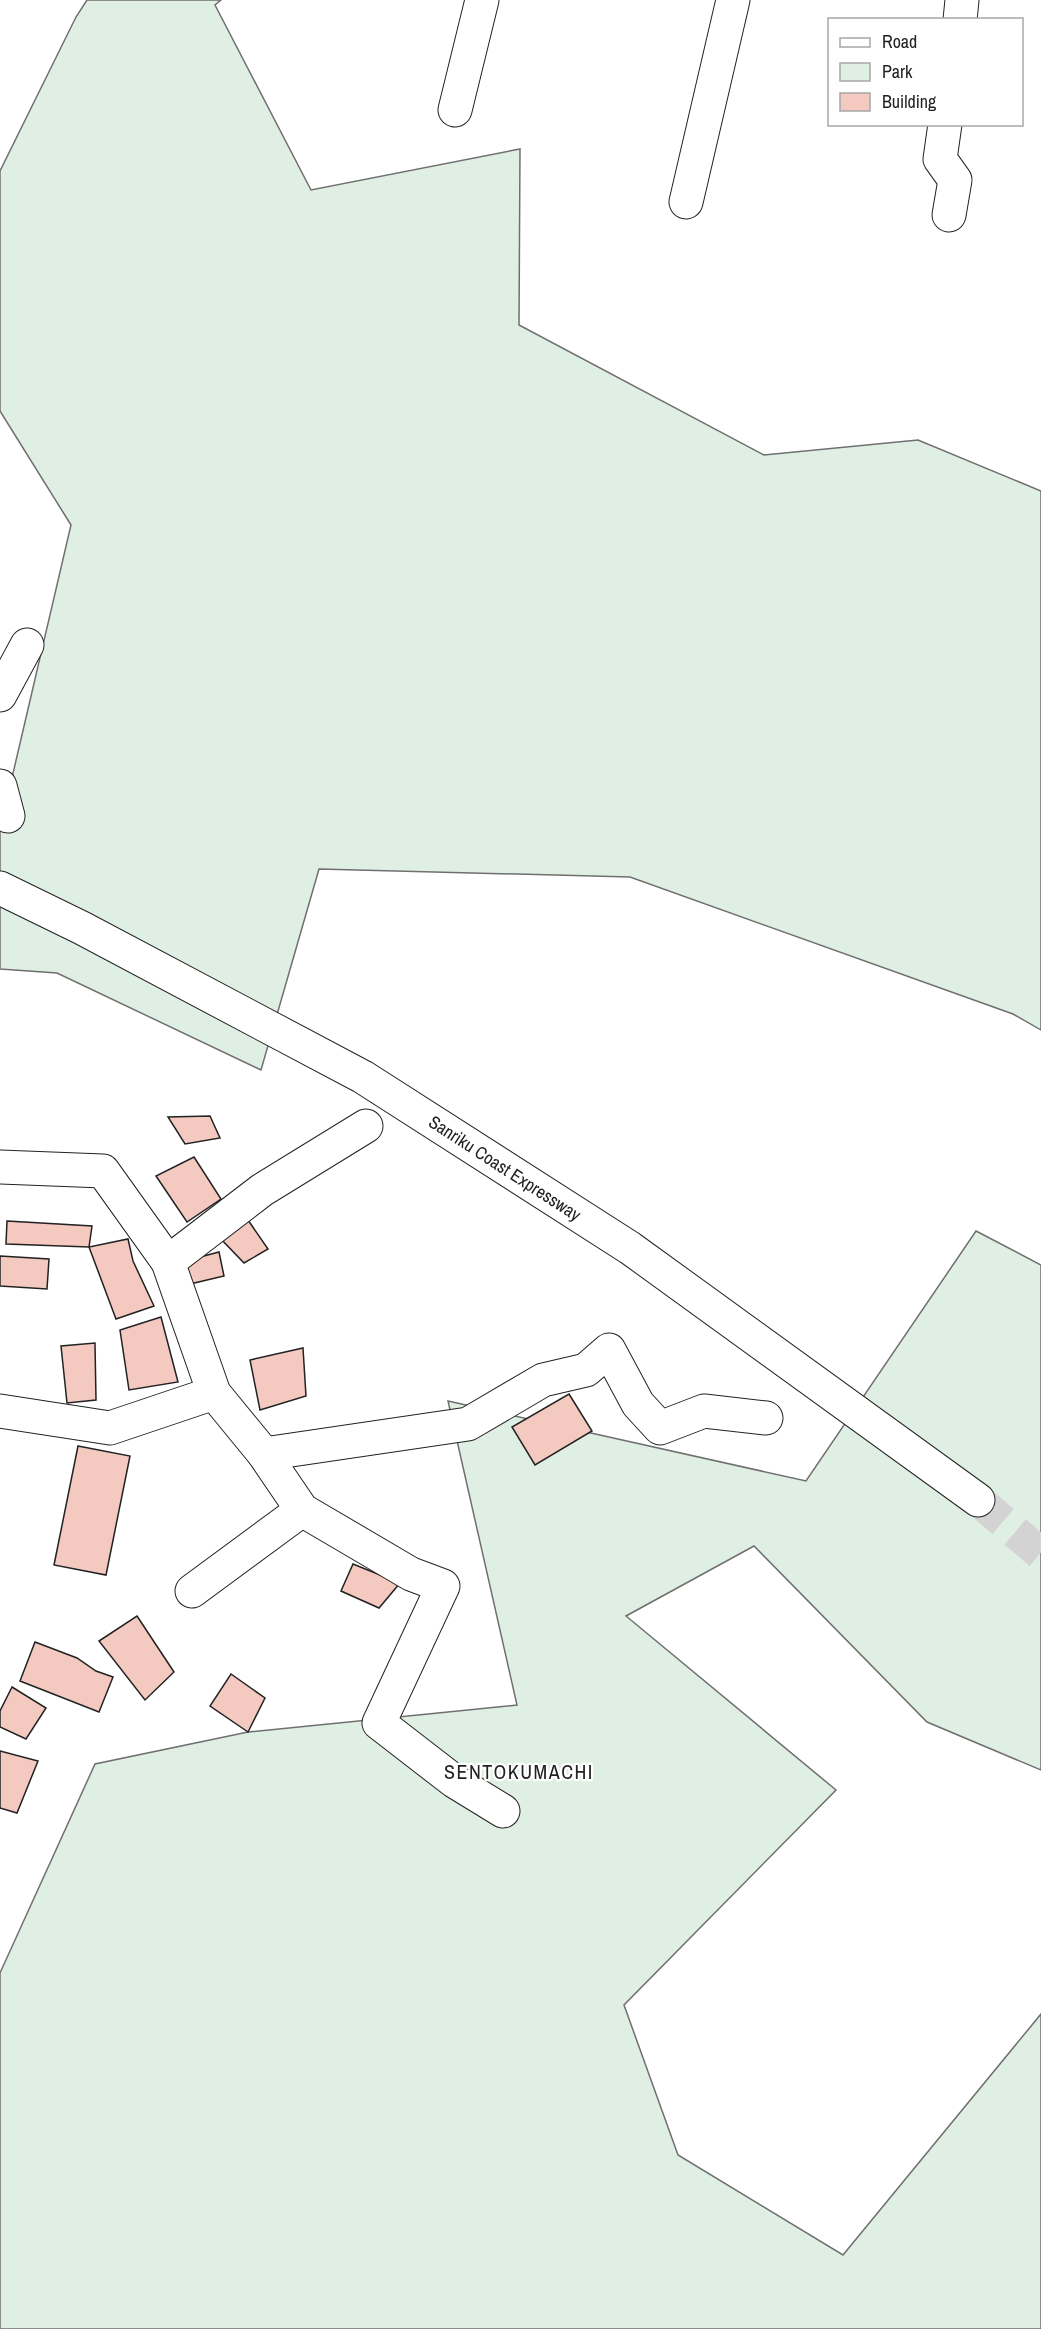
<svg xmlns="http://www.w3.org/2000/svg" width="1041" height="2329" viewBox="0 0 1041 2329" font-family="'Archivo Narrow',sans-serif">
	<rect width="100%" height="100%" fill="#fff"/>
	<g fill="#e0efe3" stroke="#6f6f6f" stroke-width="1.5">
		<path d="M87,0h134l-6,5 96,185 209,-41 -1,176 245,130 154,-15 123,51v539l-28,-16 -383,-137 -311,-8 -58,201 -204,-97 -57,-4v-140l71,-304 -71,-114v-240l76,-154z"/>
		<path d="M976,1231l65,34v505l-114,-48 -173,-176 -128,70 210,174 -212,215 54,150 165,100 198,-241v315h-1041v-356l95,-209 153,-32 269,-27 -69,-304 358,80z"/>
	</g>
	<g fill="#f3c9c0" stroke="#222" stroke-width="1.5">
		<path d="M210,1116l10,22 -35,6 -17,-27z"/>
		<path d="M194,1157l27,42 -34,23 -31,-46z"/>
		<path d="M248,1220l20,29 -24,14 -23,-24z"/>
		<path d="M7,1221l85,5 -3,21 -83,-3z"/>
		<path d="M128,1239l5,22 21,45 -38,13 -27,-72z"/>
		<path d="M219,1252l5,24 -34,8 -5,-23z"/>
		<path d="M0,1256l49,3 -2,30 -47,-3z"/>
		<path d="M161,1317l17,65 -49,8 -9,-60z"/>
		<path d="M95,1343l1,57 -29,3 -6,-57z"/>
		<path d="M303,1348l3,48 -46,14 -10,-50z"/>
		<path d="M569,1394l23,37 -57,34 -23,-38z"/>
		<path d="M78,1446l52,10 -24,119 -52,-10z"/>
		<path d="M353,1564l47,19 -21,25 -38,-17z"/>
		<path d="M137,1616l37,56 -29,28 -46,-59z"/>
		<path d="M35,1642l42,16 19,13 17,6 -14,35 -79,-31z"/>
		<path d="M231,1674l34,24 -17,34 -38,-26z"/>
		<path d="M12,1687l34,21 -20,31 -26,-12v-16z"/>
		<path d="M0,1751l38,10 -21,52 -17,-5z"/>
	</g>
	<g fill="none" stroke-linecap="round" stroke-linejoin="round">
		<path stroke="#d3d3d3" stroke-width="33" stroke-dasharray="33 16" stroke-linecap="butt" d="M978,1500l63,54"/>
		<defs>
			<g id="street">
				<path d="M960,20l2,-20"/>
				<path d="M455,110l27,-110"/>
				<path d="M945,124l-5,35 15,21 -6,35"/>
				<path d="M686,202l47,-202"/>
				<path d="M0,695l27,-50"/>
				<path d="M0,786l8,30"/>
				<path d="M0,1167l103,4 65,91 46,131 50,61 38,56 109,64 32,12 -64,137 75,58 49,30"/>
				<path d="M168,1262l94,-72 104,-64"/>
				<path d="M0,1411l110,17 104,-35"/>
				<path d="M264,1454l204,-30 75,-44 43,-10 23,-20 29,54 22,24 44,-17 62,7"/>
				<path d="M192,1591l110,-81"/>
			</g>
			<path id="highway" d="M0,888l82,40 281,149 267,171 348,252"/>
		</defs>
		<use href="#street" stroke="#222" stroke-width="35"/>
		<use href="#highway" stroke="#222" stroke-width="35"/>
		<use href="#street" stroke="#fff" stroke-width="33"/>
		<use href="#highway" stroke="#fff" stroke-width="33"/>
	</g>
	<g text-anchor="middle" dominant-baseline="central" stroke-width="4.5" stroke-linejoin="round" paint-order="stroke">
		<g font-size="18" fill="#222" stroke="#fff">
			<text transform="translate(505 1168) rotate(33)">Sanriku Coast Expressway</text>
		</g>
		<g font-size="20" letter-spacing="1.5" fill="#222" stroke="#fff">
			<text x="519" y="1771">SENTOKUMACHI</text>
		</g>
	</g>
	<rect x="828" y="18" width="195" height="108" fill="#ffffff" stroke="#a7a7a7" stroke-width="1.5"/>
	<rect x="840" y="38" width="30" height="9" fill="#ffffff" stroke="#a7a7a7" stroke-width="1.5"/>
	<text x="882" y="48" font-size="18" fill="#222222">Road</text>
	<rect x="840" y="63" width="30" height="18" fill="#e0efe3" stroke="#a7a7a7" stroke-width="1.5"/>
	<text x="882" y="78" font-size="18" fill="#222222">Park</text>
	<rect x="840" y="93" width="30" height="18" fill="#f3c9c0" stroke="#a7a7a7" stroke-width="1.5"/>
	<text x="882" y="108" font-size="18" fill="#222222">Building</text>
</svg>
